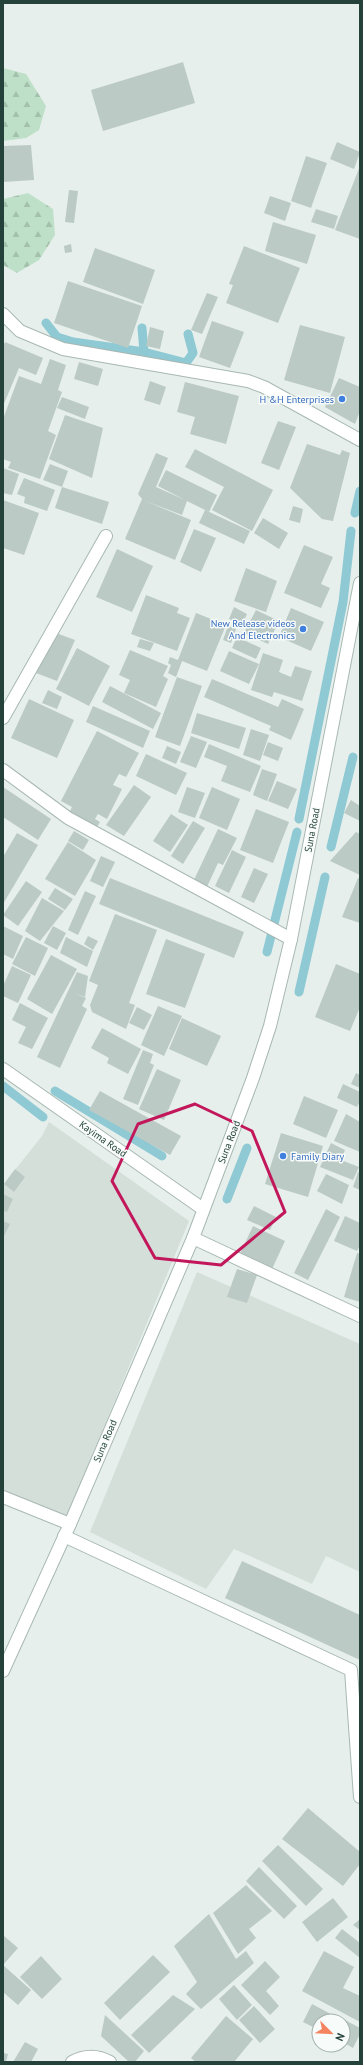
<svg xmlns="http://www.w3.org/2000/svg" width="363" height="2065" viewBox="0 0 363 2065" font-family="'PT Sans',sans-serif">
	<defs>
		<pattern id="forest-firs" width="22" height="20" patternUnits="userSpaceOnUse"><rect width="22" height="20" fill="#bfe0c8"/><path d="M5 1l3.5 6h-7zM16 11l3.5 6h-7z" fill="#a4c1ad"/></pattern>
	</defs>
	<rect width="100%" height="100%" fill="#e6efeb"/>
	<g fill="#d4dfda">
		<path d="M49,1122l140,99 -123,298 -63,-28v-306l39,-49z"/>
		<path d="M197,1272l163,72v228l-34,-16 -14,28 -78,-35 -28,40 -116,-57z"/>
	</g>
	<g fill="url(#forest-firs)">
		<path d="M3,68l23,6 20,32 -7,24 -13,8 -23,3z"/>
		<path d="M28,193l25,16 2,26 -16,25 -22,13 -14,-8v-66z"/>
	</g>
	<g fill="none" stroke-linecap="round" stroke-linejoin="round">
		<g stroke="#8ec9d4" stroke-width="9">
			<path d="M46,323l11,14 16,5 71,10 42,11 7,-10 -5,-19"/>
			<path d="M142,328l2,24"/>
			<path d="M355,513l5,-22"/>
			<path d="M299,819l44,-217 8,-71"/>
			<path d="M331,847l22,-90"/>
			<path d="M267,952l30,-120"/>
			<path d="M299,992l26,-115"/>
			<path d="M3,1086l40,31"/>
			<path d="M55,1091l107,65"/>
			<path d="M227,1199l20,-51"/>
		</g>
	</g>
	<g fill="#bbcac4">
		<path d="M183,62l12,41 -92,28 -12,-41z"/>
		<path d="M337,142l23,10 -6,17 -24,-10z"/>
		<path d="M31,145l3,35 -31,2v-36z"/>
		<path d="M306,156l21,7 -16,45 -20,-7z"/>
		<path d="M360,166v73l-25,-9z"/>
		<path d="M69,190l9,1 -4,32 -9,-1z"/>
		<path d="M270,196l21,7 -6,18 -21,-8z"/>
		<path d="M316,209l22,7 -4,13 -23,-7z"/>
		<path d="M273,222l43,13 -9,29 -42,-13z"/>
		<path d="M71,244l1,8 -7,1 -1,-7z"/>
		<path d="M244,246l56,22 -22,55 -52,-20 7,-18 -4,-1z"/>
		<path d="M95,248l60,22 -12,34 -60,-22z"/>
		<path d="M68,281l74,25 -14,42 -74,-25z"/>
		<path d="M207,293l11,4 -16,37 -11,-4z"/>
		<path d="M212,321l32,11 -14,36 -31,-11z"/>
		<path d="M300,325l45,12 -15,56 -46,-13z"/>
		<path d="M150,327l14,4 -4,18 -14,-3z"/>
		<path d="M5,342l38,16 -7,17 -17,-7 -16,38v-59z"/>
		<path d="M50,359l16,6 -8,25 4,2 -14,39 8,4 -16,44 -32,-11 3,-6 -8,-3v-40l16,-43 22,8z"/>
		<path d="M79,362l24,7 -5,17 -24,-7z"/>
		<path d="M339,378l21,9v24l-5,13 -30,-17z"/>
		<path d="M150,381l16,6 -6,18 -16,-5z"/>
		<path d="M185,382l54,14 -13,48 -36,-10 5,-17 -18,-5z"/>
		<path d="M62,397l27,10 -4,12 -28,-11z"/>
		<path d="M65,415l38,13 -11,50 -43,-19z"/>
		<path d="M278,421l18,6 -17,43 -18,-7z"/>
		<path d="M307,444l33,11 2,-5 8,3 -17,68 -11,-2 -32,-31z"/>
		<path d="M195,449l78,41 -21,41 -40,-21 12,-23 -39,-20z"/>
		<path d="M156,453l12,5 -12,29 29,13 -27,-14 8,-16 51,25 -8,17 -22,-11 -5,14 -39,-15 48,20 -16,40 -50,-21 17,-40 -4,-5z"/>
		<path d="M50,464l18,7 -6,16 -19,-7z"/>
		<path d="M3,468l16,6 -7,21 -9,-2z"/>
		<path d="M24,478l31,12 -8,21 -23,-8 1,-6 -8,-3z"/>
		<path d="M62,487l47,15 -7,22 -47,-16z"/>
		<path d="M3,500l36,13 -15,42 -21,-7z"/>
		<path d="M293,506l10,3 -3,14 -11,-3z"/>
		<path d="M205,510l45,21 -6,13 -45,-21z"/>
		<path d="M263,518l25,15 -9,16 -25,-16z"/>
		<path d="M194,529l22,9 -15,34 -21,-10z"/>
		<path d="M304,545l29,12 -12,27 9,4 -9,20 -37,-15z"/>
		<path d="M117,549l36,17 -21,46 -36,-15z"/>
		<path d="M246,568l31,13 -11,31 -32,-11z"/>
		<path d="M146,595l33,13 -2,5 13,5 -13,33 -46,-17z"/>
		<path d="M234,607l13,7 -5,11 -13,-6z"/>
		<path d="M291,608l33,14 -13,29 -32,-14z"/>
		<path d="M256,610l23,11 -11,23 -24,-11z"/>
		<path d="M196,613l30,12 -19,46 -25,-10 -6,16 -8,-4 3,-8 -3,-2 2,-6 8,3z"/>
		<path d="M228,626l8,3 -5,14 -8,-3z"/>
		<path d="M56,633l19,7 -18,41 -21,-8z"/>
		<path d="M237,637l24,11 -5,11 -24,-11z"/>
		<path d="M140,639l14,4 -4,8 -13,-4z"/>
		<path d="M77,648l33,18 -21,40 -33,-17z"/>
		<path d="M130,650l38,16 -5,10 5,3 -12,28 -32,-14 6,-13 -11,-5z"/>
		<path d="M229,651l30,13 -10,20 -29,-13z"/>
		<path d="M263,653l20,7 -4,12 12,5 4,-11 17,5 -10,30 -28,-9 -2,5 -21,-7z"/>
		<path d="M177,677l25,9 -22,60 -25,-9z"/>
		<path d="M212,679l66,28 4,-8 22,10 -13,31 -22,-10 2,-4 -67,-29z"/>
		<path d="M110,686l51,27 -8,16 -51,-27z"/>
		<path d="M48,690l14,7 -5,12 -15,-6z"/>
		<path d="M29,699l45,21 -17,38 -46,-20z"/>
		<path d="M93,706l57,25 -7,17 -57,-26z"/>
		<path d="M197,713l49,15 -7,21 -48,-16z"/>
		<path d="M251,729l18,6 -9,26 -17,-6z"/>
		<path d="M97,731l42,22 -13,24 -7,-3 -6,11 9,4 -15,30 -9,-5 -3,5 5,3 -3,5 -28,-14 3,-6 -11,-6z"/>
		<path d="M191,736l16,6 -11,26 -16,-6z"/>
		<path d="M268,742l15,6 -5,13 -15,-6z"/>
		<path d="M209,744l52,22 -11,26 -29,-11 6,-15 -23,-9z"/>
		<path d="M167,746l14,6 -5,12 -14,-6z"/>
		<path d="M146,754l41,19 -11,22 -40,-19z"/>
		<path d="M262,769l15,5 -10,27 -14,-6z"/>
		<path d="M277,781l20,8 -9,20 -20,-8z"/>
		<path d="M134,785l17,12 -27,39 -18,-11z"/>
		<path d="M3,787l48,32 -13,21 -35,-23z"/>
		<path d="M187,787l18,6 -10,25 -17,-6z"/>
		<path d="M212,787l28,12 -13,31 -28,-12z"/>
		<path d="M351,800l9,6v15l-16,-8z"/>
		<path d="M256,809l33,13 -16,41 -33,-13z"/>
		<path d="M171,814l17,11 -18,27 -17,-11z"/>
		<path d="M193,821l12,7 -22,36 -12,-8z"/>
		<path d="M218,829l19,9 -14,27 -5,-2 -12,26 -13,-7z"/>
		<path d="M74,831l15,9 -6,10 -15,-9z"/>
		<path d="M356,832l4,2v41l-30,-14z"/>
		<path d="M17,833l21,12 -35,59v-47z"/>
		<path d="M68,842l28,18 -21,36 -30,-17z"/>
		<path d="M232,850l14,7 -17,36 -14,-7z"/>
		<path d="M101,856l14,6 -12,25 -13,-6z"/>
		<path d="M254,868l14,6 -14,29 -13,-6z"/>
		<path d="M110,878l134,54 -10,26 -135,-54z"/>
		<path d="M358,878l2,1v44l-18,-6z"/>
		<path d="M26,881l16,11 -24,34 -15,-11z"/>
		<path d="M55,888l18,11 -8,11 -17,-11z"/>
		<path d="M85,891l11,5 -18,39 -10,-5z"/>
		<path d="M42,898l22,13 -24,30 -15,-10z"/>
		<path d="M115,914l42,16 -28,73 6,2 -9,24 -34,-17 -2,-7 8,-20 -9,-4z"/>
		<path d="M3,926l20,10 -10,23 -10,-5z"/>
		<path d="M53,926l13,7 -9,17 -13,-7z"/>
		<path d="M88,936l10,5 -5,9 -9,-6z"/>
		<path d="M26,937l22,11 -13,28 -23,-12z"/>
		<path d="M66,937l27,14 -6,16 -27,-14z"/>
		<path d="M166,939l39,15 -20,54 -39,-14z"/>
		<path d="M51,955l26,14 -25,45 -25,-15z"/>
		<path d="M336,964l24,10v33l-10,24 -35,-14z"/>
		<path d="M12,966l19,9 -13,28 -15,-7v-10z"/>
		<path d="M77,972l11,4 -3,21 -11,-4 12,5 -4,8 5,3 -27,59 -23,-11z"/>
		<path d="M20,1003l28,15 -16,31 -14,-6 8,-16 -14,-7z"/>
		<path d="M158,1006l24,10 -18,40 -23,-11z"/>
		<path d="M137,1007l15,8 -8,15 -15,-7z"/>
		<path d="M182,1018l39,18 -14,30 -38,-17z"/>
		<path d="M102,1028l39,21 -13,25 -21,-11 2,-5 -18,-10z"/>
		<path d="M143,1050l10,4 -3,9 4,2 -16,40 -15,-6z"/>
		<path d="M157,1069l24,11 -17,40 -25,-11z"/>
		<path d="M356,1073l4,2v13l-9,-4z"/>
		<path d="M343,1084l17,8v9l-3,6 -20,-9z"/>
		<path d="M100,1091l81,45 -11,19 -81,-45z"/>
		<path d="M304,1096l34,14 -12,28 -33,-14z"/>
		<path d="M346,1114l14,8v30l-26,-11z"/>
		<path d="M281,1133l42,13 -15,51 -43,-13z"/>
		<path d="M331,1143l14,7 -4,10 18,7 -6,13 -33,-13z"/>
		<path d="M15,1169l10,8 -11,15 -10,-8z"/>
		<path d="M358,1172l2,1v17l-7,-3z"/>
		<path d="M326,1174l23,11 -7,19 -25,-13z"/>
		<path d="M3,1194l10,5 -6,13 -4,-1z"/>
		<path d="M254,1206l22,11 -6,13 -23,-10z"/>
		<path d="M326,1209l14,8 -32,63 -14,-7z"/>
		<path d="M345,1216l15,7v22l-3,6 -23,-10z"/>
		<path d="M3,1221l7,3 -7,14z"/>
		<path d="M253,1226l32,15 -13,28 -32,-15z"/>
		<path d="M357,1253l3,1v48l-16,-5z"/>
		<path d="M237,1269l20,6 -10,28 -20,-6z"/>
		<path d="M242,1561l118,54v45l-135,-62z"/>
		<path d="M308,1808l52,44v12l-17,22 -61,-47z"/>
		<path d="M278,1845l45,44 -17,17 -44,-45z"/>
		<path d="M259,1867l38,39 -13,13 -38,-38z"/>
		<path d="M246,1885l26,26 -23,18 7,9 -18,16 -25,-41z"/>
		<path d="M333,1898l15,19 -31,25 -15,-20z"/>
		<path d="M209,1914l27,45 10,-8 8,12 -53,46 -15,-15 11,-12 -23,-36z"/>
		<path d="M360,1919v11l-7,-5z"/>
		<path d="M342,1929l18,14v15l-25,-20z"/>
		<path d="M3,1935l15,13 -15,17z"/>
		<path d="M324,1951l30,16 -11,21 17,8v26l-58,-31z"/>
		<path d="M153,1955l17,17 -50,48 -16,-17z"/>
		<path d="M41,1956l21,23 -20,20 -22,-22z"/>
		<path d="M265,1961l15,16 -14,14 13,15 -9,9 -29,-30z"/>
		<path d="M3,1965l28,25 -13,15 -15,-13z"/>
		<path d="M234,1985l18,20 -15,15 -18,-21z"/>
		<path d="M173,1995l22,14 -46,44 -18,-18z"/>
		<path d="M312,2004l28,15 -1,2h-20v9l-16,-8z"/>
		<path d="M254,2006l21,23 -15,14 -21,-23z"/>
		<path d="M105,2015l39,36 -9,11h-6l-28,-26z"/>
		<path d="M226,2016l27,23 -19,23h-38l-5,-4z"/>
		<path d="M345,2020l15,8v6l-7,14 -10,-6v-18z"/>
		<path d="M25,2042l13,7 -7,13h-18z"/>
		<path d="M3,2053l5,1 -2,8h-3z"/>
	</g>
	<g fill="none" stroke-linecap="round" stroke-linejoin="round">
		<defs>
			<g id="minor">
				<path d="M3,314l17,17 43,18 185,32 16,6 96,53"/>
				<path d="M3,718l103,-182"/>
				<path d="M3,770l65,48 223,121"/>
				<path d="M3,1069l200,140"/>
				<path d="M193,1238l167,78"/>
				<path d="M3,1497l67,27"/>
				<path d="M64,1536l287,134 9,127"/>
				<path d="M3,1671l67,-147 123,-286 60,-160 17,-52 21,-87 69,-356"/>
				<path d="M72,2062c13,-7 25,-7 38,0"/>
			</g>
		</defs>
		<use href="#minor" stroke="#a8b8b2" stroke-width="14"/>
		<use href="#minor" stroke="#fff" stroke-width="12"/>
	</g>
	<path fill="none" stroke="#c2185b" stroke-width="3" stroke-linejoin="round" d="M195,1104l57,27 33,81 -64,53 -66,-7 -43,-77 26,-57z"/>
	<g fill="#3f7fe0" stroke="#f7fbf9" stroke-width="1.5">
		<circle cx="342" cy="399" r="4"/>
		<circle cx="303" cy="629" r="4"/>
		<circle cx="283" cy="1156" r="4"/>
	</g>
	<g text-anchor="middle" dominant-baseline="central" stroke-width="3" stroke-linejoin="round" paint-order="stroke">
		<g font-size="10" fill="#366cbe" stroke="#f7fbf9" text-anchor="end">
			<text x="334" y="399">H &amp;H Enterprises</text>
			<text x="295" y="623">New Release videos<tspan x="295" dy="12">And Electronics</tspan></text>
			<text x="291" y="1156" text-anchor="start">Family Diary</text>
		</g>
		<g font-size="10" fill="#24423a" stroke="#f7fbf9">
			<text transform="translate(312 830) rotate(-79)">Suna Road</text>
			<text transform="translate(103 1139) rotate(35)">Kayima Road</text>
			<text transform="translate(229 1142) rotate(-69)">Suna Road</text>
			<text transform="translate(105 1441) rotate(-67)">Suna Road</text>
		</g>
	</g>
	<rect width="363" height="2065" fill="none" stroke="#24423a" stroke-width="8"/>
	<g transform="translate(331 2033) rotate(114)"><circle r="19" fill="#f7fbf9" stroke="#a3b1ad"/>
	<path d="M0-3L7 15L0 10L-7 15Z" fill="#f4845f"/>
	<text y="-6" font-size="11" font-weight="bold" text-anchor="middle" fill="#24423a">N</text>
	</g>
</svg>
